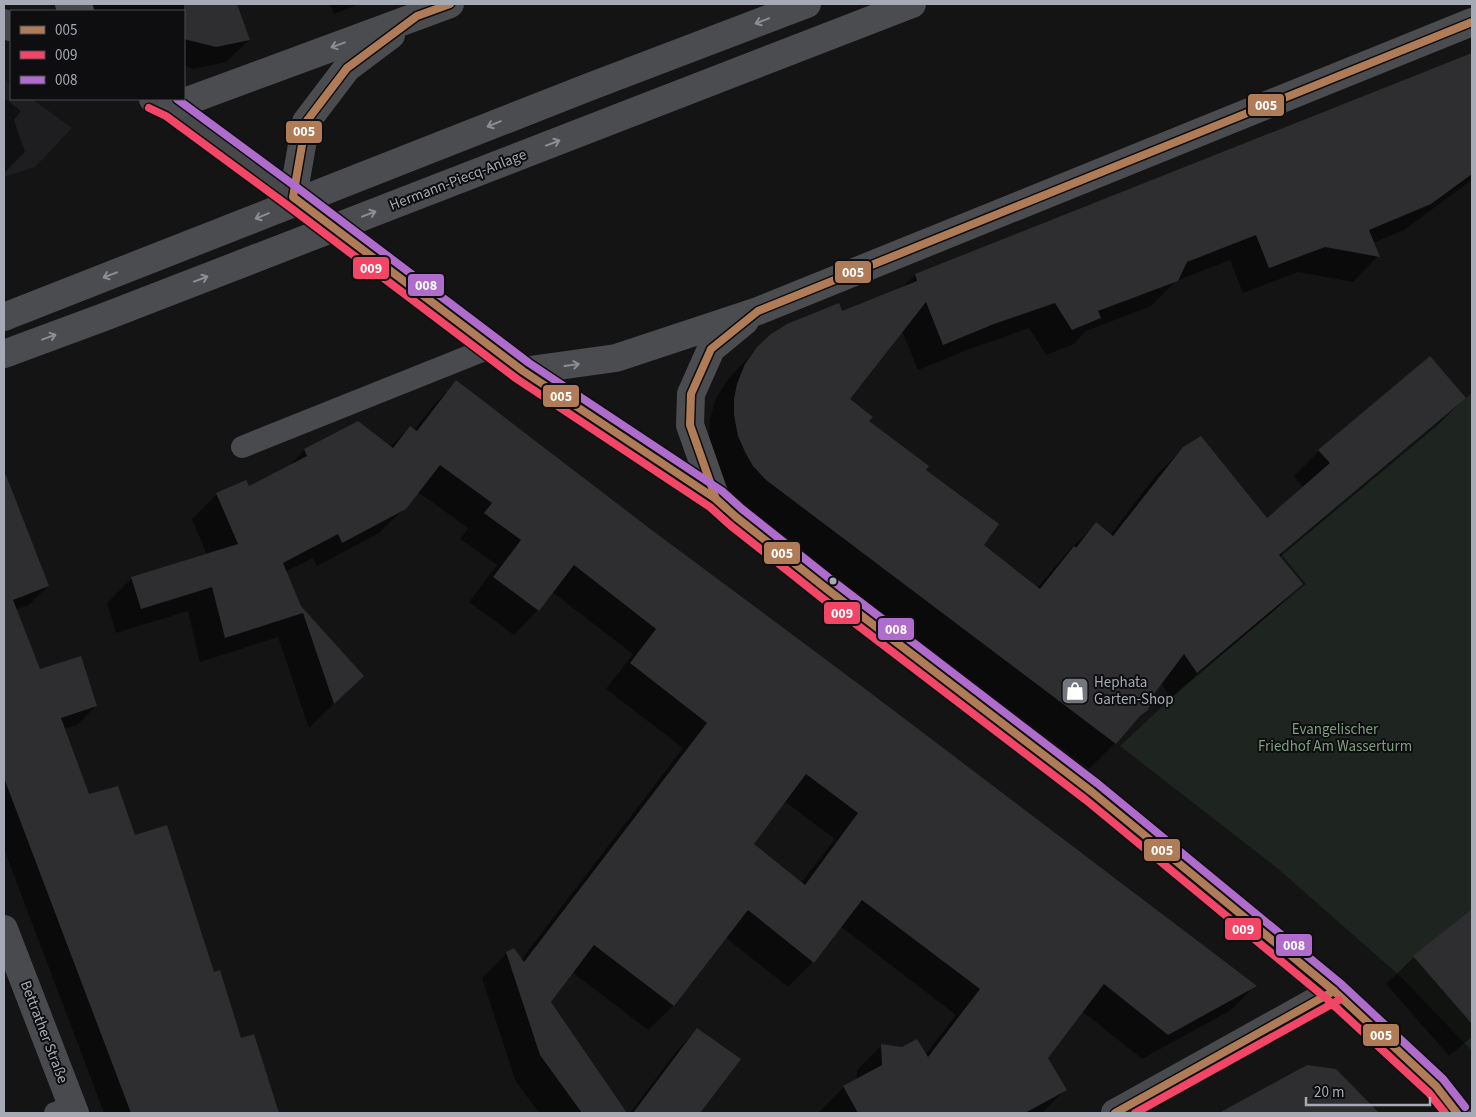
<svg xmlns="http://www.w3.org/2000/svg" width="1476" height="1117" viewBox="0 0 1476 1117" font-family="'Source Sans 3',sans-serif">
	<rect width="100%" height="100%" fill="#141414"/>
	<path fill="#1e1e20" d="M4,79l7,5v15h21l40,29 -37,39 -31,10z"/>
	<path fill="#1e241f" d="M1472,393v658l-71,-74 -125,-110 -156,-121 76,-71 110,-91 -25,-30z"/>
	<g fill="#0007" fill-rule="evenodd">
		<path d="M82,4h153l14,36 -23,22 -33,7 -9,-3v-55h-92z"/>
		<path d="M330,4h29l-25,10z"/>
		<path d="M1472,54v126l-68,50 -31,13 5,13 -25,26 -55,-10 -55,21 -13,-33 -54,21 -25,25 -65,25 -12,13 -28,11 -17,-27 -62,22 -49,20 -16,-39 -54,69 20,21 57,50 57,74 55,43 33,-39 26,-25 14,11 47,-61 27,-26 82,71 37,-31 -9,-12 25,-25 146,-53 -26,26 -159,133 21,26 -25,26 -105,89 -10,-15 -31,43 -15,17 -26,26 -349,-263 -12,-14 -19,-51 1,-22 6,-21 12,-19 36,-38 138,-53 13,-13z"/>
		<path d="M4,98l17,13 -7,9 11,32 -21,21z"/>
		<path d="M456,382l192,147 607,457 -24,24 -89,49 -60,-48 -35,46 18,33 -23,23h-222l-1,-1 25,-25 13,-7v-10l25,-25 43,10 31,-40 -116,-89 -27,36 -25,25 -63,-50 -52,69 -25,24 -76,-58 -22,30 76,111h-87l-24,-33 -33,-102 25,-25 14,7 162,-212 -77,-59 27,-35 -81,-62 -14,18 -24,25 -45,-33 28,-37 -37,-26 8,-11 -50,-36 -13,16 -26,25 -62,33 -4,-8 -28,14 15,35 63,69 -54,52 -31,-91 -78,25 -12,-51 -72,22 -9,-30 25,-25 75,-23 -15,-36 25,-25 31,-6 39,-20 17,-18 54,-27 32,24 20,-20 4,3 18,-23zM784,801l51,38 -34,44 -49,-39z"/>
		<path d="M27,531l21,55 -19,19 -14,5 24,60 57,36 -19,19 -13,4 24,67 46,41 80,137 26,65 13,-4 25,78h-174l-100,-264v-309z"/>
		<path d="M1472,911v126l-23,19 -63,-72 28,-27z"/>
		<path d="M697,1030l42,30 -41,53h-68l48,-64z"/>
		<path d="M1308,1066l28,4 41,43h-156z"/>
	</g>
	<g fill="#2e2e30" fill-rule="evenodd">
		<path d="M184,4h53l13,36 -34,7 -32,-8z"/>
		<path d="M1472,53v121l-41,30 -62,26 11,27 -55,-10 -56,21 -13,-33 -69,27 -9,19 -80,30 3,7 -29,12 -17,-27 -61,21 -51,21 -17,-43 -76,97 23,18 -4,4 60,45 -3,4 73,54 -15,21 56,44 34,-43 2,2 20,-26 17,14 70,-89 18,-11 66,82 63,-55 -12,-13 112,-94 36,42 -187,157 24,29 -106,89 -13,-19 -30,40 -6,16 -8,6 -24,28 -350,-264 -13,-14 -7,-12 -8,-18 -4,-21v-16l3,-15 8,-20 12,-17 14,-13 16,-10 52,-21 3,8 75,-30 -2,-7z"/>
		<path d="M456,380l193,148 219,163 389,295 -89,49 -64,-51 -56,74 19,32 -42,23h-167l-15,-27 39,-21 -1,-21 21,3 15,-8 11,18 52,-68 -118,-89 -48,63 -66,-53 -74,96 -80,-61 -43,57 76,111h-45l-42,-58 -34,-103 8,-4 10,14 183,-239 -77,-60 26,-34 -82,-64 -35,46 -46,-34 28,-37 -37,-27 8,-10 -52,-38 -34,44 -64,34 -4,-9 -55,29 18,43 63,70 -30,28 -31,-91 -78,25 -13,-51 -71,22 -10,-32 107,-33 -22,-51 30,-13 3,6 58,-30 -3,-7 54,-28 35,27 17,-22 7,5zM806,774l52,39 -53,72 -51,-41z"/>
		<path d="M4,475h2l43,111 -36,14 27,69 41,-13 16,50 -36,12 28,76 29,-8 17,49 32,-10 47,147 6,-2 21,68 13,-4 25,79h-148l-127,-335z"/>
		<path d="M1472,909v115l-59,-68z"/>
		<path d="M697,1028l44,31 -41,54h-67z"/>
		<path d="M1307,1065l29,4 43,44h-160z"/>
	</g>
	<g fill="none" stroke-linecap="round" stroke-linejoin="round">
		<g stroke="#494a4d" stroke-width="22">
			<path d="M242,447l250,-100"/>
			<path d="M55,1113l18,-6"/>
		</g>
		<g stroke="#494a4d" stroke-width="28">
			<path d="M4,929l71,184"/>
			<path d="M1115,1113l219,-122"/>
		</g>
		<g stroke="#48484b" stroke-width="28">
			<path d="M69,4l11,7"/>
			<path d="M4,23l7,4"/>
			<path d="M153,99l18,8 122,90"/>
			<path d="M492,347l31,24 193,128 20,18 92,73 264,202 242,199 102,95 21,27"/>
		</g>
		<g stroke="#4b4c4f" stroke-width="28">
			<path d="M171,107l279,-103"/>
			<path d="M293,197l13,-75 41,-54 44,-33"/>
			<path d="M4,317l585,-230 218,-83"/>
			<path d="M4,354l100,-37 808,-313"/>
			<path d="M523,371l93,-13 142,-47 714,-289"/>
			<path d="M716,499l-26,-74 1,-31 20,-45 34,-28"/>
		</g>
		<path stroke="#48484b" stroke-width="28" d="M293,197l199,150"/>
		<defs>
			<g id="bus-1">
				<path d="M450,4l-33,12 -70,52 -41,54 -13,75 230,174 193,128 10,9"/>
				<path d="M1300,963l34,28 102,95 21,27"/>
				<path d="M1334,991l-242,-199 -264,-202 -92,-73 -20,-18 -26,-74 1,-31 20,-45 47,-38 714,-289"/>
				<path d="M1115,1113l219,-122"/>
			</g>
			<g id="bus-2">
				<path d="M149,108l17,8 121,89 230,174 193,128 20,18 92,73 264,202 241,199 102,94 16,20"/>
				<path d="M1135,1113l204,-113"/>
			</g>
			<path id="bus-3" d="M177,99l122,90 230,174 193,128 20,18 92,73 264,202 242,199 103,96 22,28"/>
		</defs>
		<use href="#bus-1" stroke="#0e0e10" stroke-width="11"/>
		<use href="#bus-2" stroke="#0e0e10" stroke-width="11"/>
		<use href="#bus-3" stroke="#0e0e10" stroke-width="11"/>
		<use href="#bus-1" stroke="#b07c57" stroke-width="8"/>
		<use href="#bus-2" stroke="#f34667" stroke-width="8"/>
		<use href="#bus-3" stroke="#b06ccc" stroke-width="8"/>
	</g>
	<defs><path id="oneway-shaft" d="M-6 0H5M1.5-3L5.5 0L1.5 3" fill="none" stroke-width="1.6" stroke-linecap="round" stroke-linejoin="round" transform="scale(1.25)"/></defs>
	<g stroke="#8b8e96">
		<use href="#oneway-shaft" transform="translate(762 21) rotate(159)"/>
		<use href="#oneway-shaft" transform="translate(338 45) rotate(160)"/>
		<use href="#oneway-shaft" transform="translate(494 124) rotate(158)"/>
		<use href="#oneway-shaft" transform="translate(553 143) rotate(-21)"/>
		<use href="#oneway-shaft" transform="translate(369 214) rotate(-21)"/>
		<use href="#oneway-shaft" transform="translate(262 216) rotate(158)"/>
		<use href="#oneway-shaft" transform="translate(110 275) rotate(159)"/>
		<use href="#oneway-shaft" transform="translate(201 279) rotate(-21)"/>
		<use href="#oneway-shaft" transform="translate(49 337) rotate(-20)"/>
		<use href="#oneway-shaft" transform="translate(572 365) rotate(-8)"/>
	</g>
	<defs>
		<symbol id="shop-square" viewBox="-11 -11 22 22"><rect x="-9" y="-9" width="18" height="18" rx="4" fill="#73767c" stroke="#0e0e10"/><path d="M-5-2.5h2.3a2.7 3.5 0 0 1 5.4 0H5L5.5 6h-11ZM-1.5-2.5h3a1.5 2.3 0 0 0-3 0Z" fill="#fff"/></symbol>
	</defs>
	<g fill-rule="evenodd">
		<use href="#shop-square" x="1059" y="675" width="32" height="32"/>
	</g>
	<circle fill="#a6aab4" stroke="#0e0e10" stroke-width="2" cx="833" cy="581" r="4.5"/>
	<g text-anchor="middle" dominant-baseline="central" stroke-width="4" stroke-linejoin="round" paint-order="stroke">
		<g font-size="15" fill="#a6aab4" stroke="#0e0e10">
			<text transform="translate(458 180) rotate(-21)">Hermann-Piecq-Anlage</text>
			<text transform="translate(44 1032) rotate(69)">Bettrather Straße</text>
		</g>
		<g font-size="15" fill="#a6aab4" stroke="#0e0e10" text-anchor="start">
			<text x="1094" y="682">Hephata<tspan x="1094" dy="17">Garten-Shop</tspan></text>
		</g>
		<g font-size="15" fill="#7e9e80" stroke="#0e0e10">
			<text x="1335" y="729">Evangelischer<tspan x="1335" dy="17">Friedhof Am Wasserturm</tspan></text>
		</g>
	</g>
	<g stroke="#0e0e10" stroke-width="2">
		<rect x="1247" y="93" width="38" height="24" rx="5" fill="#b07c57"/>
		<rect x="285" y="120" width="38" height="24" rx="5" fill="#b07c57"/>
		<rect x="352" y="256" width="38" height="24" rx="5" fill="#f34667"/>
		<rect x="834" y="260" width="38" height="24" rx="5" fill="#b07c57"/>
		<rect x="407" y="273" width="38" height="24" rx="5" fill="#b06ccc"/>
		<rect x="542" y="384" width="38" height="24" rx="5" fill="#b07c57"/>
		<rect x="763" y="541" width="38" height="24" rx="5" fill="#b07c57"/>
		<rect x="823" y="601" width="38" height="24" rx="5" fill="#f34667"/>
		<rect x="877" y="617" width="38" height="24" rx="5" fill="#b06ccc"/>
		<rect x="1143" y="838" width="38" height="24" rx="5" fill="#b07c57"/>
		<rect x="1224" y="917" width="38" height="24" rx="5" fill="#f34667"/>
		<rect x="1275" y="933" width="38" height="24" rx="5" fill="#b06ccc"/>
		<rect x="1362" y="1023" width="38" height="24" rx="5" fill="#b07c57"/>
	</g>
	<g font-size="14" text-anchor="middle" font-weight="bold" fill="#fff">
		<text x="1266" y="110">005</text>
		<text x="304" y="136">005</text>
		<text x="371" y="273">009</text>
		<text x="853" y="277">005</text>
		<text x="426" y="290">008</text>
		<text x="561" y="401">005</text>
		<text x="782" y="558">005</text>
		<text x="842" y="618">009</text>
		<text x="896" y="634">008</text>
		<text x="1162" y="855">005</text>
		<text x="1243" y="934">009</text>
		<text x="1294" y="950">008</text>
		<text x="1381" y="1040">005</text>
	</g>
	<rect width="1476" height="1117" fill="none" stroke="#a6aab4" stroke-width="10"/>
	<rect x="10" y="10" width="175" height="90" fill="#0e0e10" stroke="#4b4c52"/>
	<rect x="20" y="26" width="25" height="8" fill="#b07c57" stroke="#4b4c52"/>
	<text x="55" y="35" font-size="15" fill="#a6aab4">005</text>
	<rect x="20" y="51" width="25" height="8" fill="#f34667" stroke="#4b4c52"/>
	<text x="55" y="60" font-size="15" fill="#a6aab4">009</text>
	<rect x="20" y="76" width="25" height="8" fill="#b06ccc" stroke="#4b4c52"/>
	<text x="55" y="85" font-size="15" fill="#a6aab4">008</text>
	<path d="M1306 1097v8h124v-8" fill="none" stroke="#a6aab4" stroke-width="2.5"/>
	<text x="1314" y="1097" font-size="15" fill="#a6aab4" stroke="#0e0e10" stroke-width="4" paint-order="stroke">20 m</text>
</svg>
